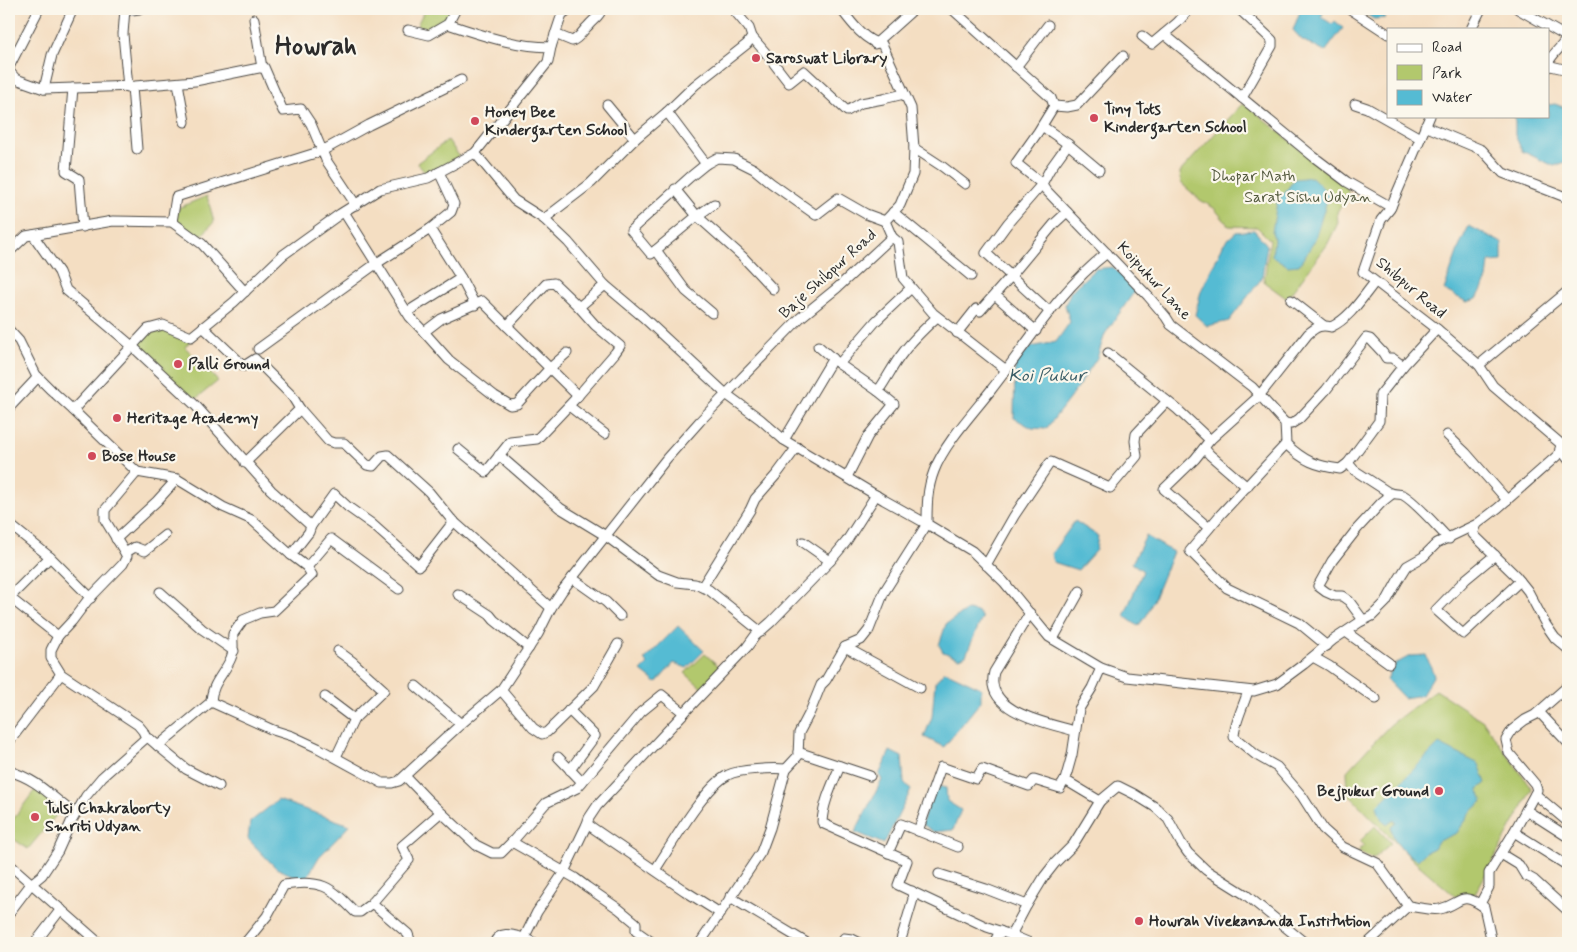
<svg xmlns="http://www.w3.org/2000/svg" width="1577" height="952" viewBox="0 0 1577 952" font-family="Mynerve,sans-serif">
	<rect width="100%" height="100%" fill="#fbf7ec"/>
	<filter id="ink" filterUnits="userSpaceOnUse"><feTurbulence type="fractalNoise" baseFrequency=".02" numOctaves="2"/><feDisplacementMap in="SourceGraphic" scale="10" xChannelSelector="R" yChannelSelector="G"/><feConvolveMatrix kernelMatrix="1 2 1 2 8 2 1 2 1" color-interpolation-filters="sRGB"/></filter>
	<filter id="wash" filterUnits="userSpaceOnUse"><feTurbulence type="fractalNoise" baseFrequency=".0096" numOctaves="4" result="noise"/><feDisplacementMap in="SourceGraphic" scale="20" xChannelSelector="R" yChannelSelector="G"/><feGaussianBlur stdDeviation="1.12" result="paint"/><feColorMatrix in="noise" values="0 0 0 0 0 0 0 0 0 0 0 0 0 0 0 0 0 1.4 0 .05"/><feComposite in="paint" operator="in"/></filter>
	<g filter="url(#wash)">
		<rect width="100%" height="100%" fill="#f4dec2"/>
		<g fill="#b2c86d" stroke="#6e7a4c">
			<path d="M425,9h20l8,2 -7,11 -14,8 -13,-3 -1,-4z"/>
			<path d="M1242,104l7,3 99,81v8l-11,16 1,11 -11,22 -38,51 -3,2 -22,-16 6,-42 -13,-13 -28,-1 -15,-18 -14,-8 -19,-17 -1,-11z"/>
			<path d="M448,140l11,16 -32,19 -10,-12z"/>
			<path d="M207,196l7,26 -13,14 -3,2 -23,-17 3,-13z"/>
			<path d="M164,329l28,10 -7,8 33,34 -21,17 -11,-4 -51,-49 13,-13z"/>
			<path d="M705,654l17,15 -19,20 -18,-16z"/>
			<path d="M1436,690l47,31 49,68 -57,105 -19,3 -42,-36 -66,-67 -1,-23 43,-46z"/>
			<path d="M37,787l26,20 -35,42 -19,-13v-11z"/>
			<path d="M1375,826l16,17 -18,16 -15,-7 6,-7 -4,-4z"/>
		</g>
		<g fill="#55bbd3" stroke="#40737f">
			<path d="M1301,9h24l-4,8 11,7 3,-3 8,7 -18,24 -23,-12 -9,-10z"/>
			<path d="M1364,9h26l-5,9 -11,1 -12,-7z"/>
			<path d="M1555,104l13,5v52l-14,5 -32,-15 -7,-16v-19h33v-11z"/>
			<path d="M1312,177l17,17 -15,48 -15,23 -11,1 -16,-10 2,-17 -2,-7 5,-30 18,-23z"/>
			<path d="M1469,226l33,17v18l-13,1 -2,17 -10,20 -10,3 -23,-12 16,-46z"/>
			<path d="M1254,230l13,15 -5,33 -33,43 -22,5 -12,-11 6,-24 23,-48 12,-11z"/>
			<path d="M1113,267l13,13 8,12 -29,42 -8,24 -24,36 -27,35 -14,-1 -18,-10 1,-55 16,-16 25,-5 14,-20 -5,-17 6,-14 24,-22z"/>
			<path d="M1075,521l23,15 -2,14 -18,20 -25,-8 -2,-8z"/>
			<path d="M1146,536l27,16 -26,63 -9,11 -14,-10 19,-45 -11,-8z"/>
			<path d="M967,610l11,2 4,6 -16,37 -6,3 -17,-6 -4,-7 7,-21z"/>
			<path d="M678,626l26,25 -17,17 -13,-5 -18,20 -15,-12 7,-7 -4,-4z"/>
			<path d="M1426,655l8,20 -12,20 -18,3 -17,-18 8,-16 15,-8z"/>
			<path d="M945,671l36,17v13l-37,46 -20,-10 8,-20 3,-35z"/>
			<path d="M1439,744l40,20 7,19 -8,6 5,12 -13,12 -13,20 -19,8 -4,7 -8,4 -8,8c-8,-2 -22,-17 -25,-24 -1,-3 -1,-6 -2,-9l5,-4 -2,-3 -6,4c-8,-4 -9,-10 -11,-18z"/>
			<path d="M890,751l12,6 2,25 7,8 -27,54 -29,-12 27,-52 -3,-5z"/>
			<path d="M933,785l13,3 1,13 14,9 -8,20 -19,2 -12,-8z"/>
			<path d="M278,800l72,25 -31,32 -14,24 -29,-13 -28,-29 2,-17z"/>
		</g>
	</g>
	<g filter="url(#ink)">
		<g fill="none" stroke-linecap="round" stroke-linejoin="round">
			<defs>
				<g id="street">
					<path d="M125,9l-2,25 5,53"/>
					<path d="M952,9l99,89 3,8 -16,26 -22,31 26,21 -34,39 -22,30 25,23 -31,35 -4,-2 -19,24"/>
					<path d="M1239,9l33,31v6l-30,52"/>
					<path d="M1350,9l38,25"/>
					<path d="M1518,9l49,28c-4,10 -14,15 -19,26"/>
					<path d="M125,11l14,-2"/>
					<path d="M254,19l8,49"/>
					<path d="M448,24c32,11 69,23 103,23"/>
					<path d="M1471,29l10,-20"/>
					<path d="M408,30l21,5 19,-11 8,-15"/>
					<path d="M555,34l17,7c8,-3 10,-10 16,-15 4,-5 9,-8 12,-13l-2,-4"/>
					<path d="M1164,34l150,123 33,25 44,25"/>
					<path d="M1142,36l10,8 25,-21 13,-14"/>
					<path d="M752,37l13,15 24,31 15,-12 43,40 14,-8 22,-4 21,-5"/>
					<path d="M875,44l39,-35"/>
					<path d="M9,67l30,-58"/>
					<path d="M1016,67l32,-42"/>
					<path d="M1548,67l3,-1 17,4"/>
					<path d="M9,71l7,8 28,10 91,-3 60,-5 69,-14 19,44 18,-2 10,15 15,36 30,45"/>
					<path d="M178,83l7,39"/>
					<path d="M132,87l5,62"/>
					<path d="M73,88l-7,83 13,8 4,48"/>
					<path d="M44,89l8,-34 21,-46"/>
					<path d="M1355,104l12,4 53,30"/>
					<path d="M607,105l28,34"/>
					<path d="M1054,106l13,1 10,-2 46,-49"/>
					<path d="M667,112l39,52"/>
					<path d="M1430,116l-40,93 -9,11 -18,52 74,57 42,36 14,21 68,58"/>
					<path d="M1042,126l26,18 -18,25 -8,15 4,6 102,106 18,21 5,8 81,62 33,36 1,21c18,17 30,22 54,25l8,-6 31,-42 1,-26 23,-29 34,-37"/>
					<path d="M1425,126l57,24 21,23 65,25"/>
					<path d="M1068,144l31,26"/>
					<path d="M914,148l29,19 22,17"/>
					<path d="M475,153l39,47 30,19 24,23 37,43 38,32 83,77 34,25 24,21 100,60 43,24 -43,68 -15,38 -8,10 -16,7 -19,33 -5,5 -11,27 -11,21 -1,23 -12,13 -16,59 -9,24 -61,91"/>
					<path d="M675,189l22,27 -46,38 -20,-24 59,-53 16,-13 11,-6 17,1 20,10 17,14 45,32 22,-17 28,16 19,7"/>
					<path d="M714,204l-17,12 45,40 31,33"/>
					<path d="M344,212l66,105 14,15 17,-13 41,-18 25,25 39,-42 8,-1 25,24 26,-22"/>
					<path d="M893,212l78,64"/>
					<path d="M544,219l47,-36 44,-44 32,-27 28,-27 52,-41 5,-7 -3,-9 -16,-19"/>
					<path d="M172,222l4,-25 146,-46 47,-26 92,-45"/>
					<path d="M430,229l21,-17 3,-8 -15,-32"/>
					<path d="M892,237l6,5 5,36 30,35 73,57"/>
					<path d="M656,250l30,41 26,22"/>
					<path d="M9,252l17,-16 87,-15 59,1 30,22 43,48"/>
					<path d="M1107,253c-48,37 -79,90 -116,137 -18,23 -47,54 -57,81 -7,18 -7,34 -7,53l45,27 32,31 45,55 52,31 26,9 127,14 23,-7 27,-20 29,-24 27,-18 12,-6 14,-14 11,-20 10,-16 16,-9 14,-14 40,-19"/>
					<path d="M461,278l14,27"/>
					<path d="M995,295l41,36"/>
					<path d="M1291,300l32,25"/>
					<path d="M1050,312l-39,-36 43,-52 13,-12"/>
					<path d="M507,326l71,70"/>
					<path d="M203,327l41,39 11,-7 37,37 8,13 -55,54"/>
					<path d="M9,330l10,11 17,34 15,15 22,20 75,-81 15,-4 28,12 43,-35 49,-47 57,-41 40,-25 48,-11 47,-25 73,-91 3,-15 11,-33 8,-5"/>
					<path d="M424,332l25,28 46,36 15,9 7,-1 33,-36 17,-15"/>
					<path d="M818,346l21,18 39,27 16,13 -26,32 -21,41"/>
					<path d="M258,349l119,-86 53,-34 31,49 -54,34"/>
					<path d="M1108,353l69,56 33,31 49,-44 49,-62c8,-7 13,-10 23,-7 19,-9 31,-29 44,-45"/>
					<path d="M839,364l37,-43 35,-33"/>
					<path d="M1479,365l89,-74"/>
					<path d="M878,391c9,-12 15,-26 24,-37 10,-14 23,-26 35,-37"/>
					<path d="M569,406l36,28"/>
					<path d="M9,408l29,-31"/>
					<path d="M300,409l28,32 6,2h10l23,22 6,1 9,-10 6,-1 41,37 22,27 100,89"/>
					<path d="M73,410l64,62"/>
					<path d="M1285,423l6,1 8,-5 27,-29 40,-52 4,1 13,14 3,5h6l11,8"/>
					<path d="M1447,435l19,18 41,47"/>
					<path d="M784,440l49,-82"/>
					<path d="M1286,444l-65,70 -31,37 37,37 72,35 28,23"/>
					<path d="M1561,444l-2,10 -61,54 -21,16 -4,10 43,42 12,15 18,34 9,13 13,11"/>
					<path d="M1204,448l6,7 37,32"/>
					<path d="M458,449l28,23 24,-30 27,-3 39,-41 39,-45 5,-7 -25,-21 -16,-18"/>
					<path d="M1560,449l8,10"/>
					<path d="M499,455l61,53 46,28 52,39 19,7 18,2 14,6 52,42"/>
					<path d="M1348,463l6,7 34,22c5,3 10,1 15,3 13,7 34,32 46,44"/>
					<path d="M9,524l41,33 -41,41"/>
					<path d="M311,526l23,-32 14,13 24,17 47,42 35,-45"/>
					<path d="M1209,528l-45,-39 31,-30 15,-19"/>
					<path d="M116,539l41,-38 20,-22"/>
					<path d="M803,542l27,19"/>
					<path d="M125,553l10,-6 10,4 20,-16"/>
					<path d="M1495,555l-29,24 -30,31 27,24 57,-53"/>
					<path d="M50,557l41,41"/>
					<path d="M986,565l28,-49 35,-52 2,-2 59,26 27,-32 -2,-15 1,-7 31,-33"/>
					<path d="M307,567l24,-28 68,50"/>
					<path d="M572,578l34,24 14,14"/>
					<path d="M702,587l48,-77 5,-11 22,-25 20,-27"/>
					<path d="M160,592l42,37 32,22"/>
					<path d="M458,594l32,21 4,5 35,28"/>
					<path d="M9,597l49,39"/>
					<path d="M1030,613l-36,59c-11,40 54,51 81,59"/>
					<path d="M1363,620l-14,-19 -7,-5h-7l-9,-4 -8,-6 14,-25 25,-32 25,-27 10,-8"/>
					<path d="M1346,632l43,31"/>
					<path d="M1053,639l27,-48"/>
					<path d="M845,647l75,41"/>
					<path d="M1313,657l16,9 47,33"/>
					<path d="M416,686l45,38"/>
					<path d="M1568,686l-33,29 -10,5 -13,10 -6,10 3,13 26,31 2,6 -23,42 54,34"/>
					<path d="M501,690l32,38 9,6 5,-2 47,-46 24,-42"/>
					<path d="M1248,691c-4,14 -14,33 -14,46l22,18 21,12 25,29 21,33 20,18 34,16 31,43 -40,37"/>
					<path d="M325,697l29,22"/>
					<path d="M211,702l62,28 19,6 26,12 64,35h10l7,-2 62,-57 40,-34 37,-56 13,-26 11,-17 105,-133 33,-37 100,-103 37,-30 55,-51 -7,-16 15,-16 13,-31 1,-26 -3,-40 -29,-64c-16,-1 -32,-23 -41,-35"/>
					<path d="M569,710l26,26 -25,34"/>
					<path d="M1539,712l29,31"/>
					<path d="M146,738l4,1 8,7 53,-44c0,-18 14,-29 20,-44 4,-9 1,-16 2,-24l10,-14 17,-7 14,-2 38,-36 -5,-8 -16,-12"/>
					<path d="M9,742l52,-68"/>
					<path d="M158,746l28,23 33,17"/>
					<path d="M798,752l42,14c-7,17 -17,37 -18,56l2,2 83,37 -9,24 89,42 24,8 16,-30 17,-28 11,-14 18,-18 27,-44 -35,-21 7,-25 7,-46 13,-21 9,-20"/>
					<path d="M336,757l18,-38 30,-29 -31,-28 -15,-11"/>
					<path d="M558,757l24,25"/>
					<path d="M840,766l30,10"/>
					<path d="M9,771c30,9 42,26 66,43"/>
					<path d="M405,776l23,24 48,45 16,8h9l11,-11 34,-39 31,-15 64,-76 21,-17 22,18 63,-66 8,-11 16,-14 60,-62 15,-18 30,-47"/>
					<path d="M1535,794l33,28"/>
					<path d="M1100,801l18,-15 16,8 21,13 13,12 13,24 7,10 18,17 40,25 59,48"/>
					<path d="M1526,810l42,27"/>
					<path d="M587,824l98,67 35,22"/>
					<path d="M918,831l23,-64 35,12 6,-10 47,17 5,-6 26,8 5,-8"/>
					<path d="M512,842l63,36 12,9 32,22 17,14v8l17,12"/>
					<path d="M888,853l13,-29 57,23"/>
					<path d="M1501,854l18,11 6,10 9,5 34,31"/>
					<path d="M9,864l90,79"/>
					<path d="M655,870c16,-24 49,-83 73,-95 11,-6 45,-7 58,-6"/>
					<path d="M939,874l47,15 41,16"/>
					<path d="M730,897l77,46"/>
					<path d="M372,903l37,-43 -7,-14 38,-33"/>
					<path d="M1480,904l9,-17v-14l25,-41"/>
					<path d="M1408,906c10,1 23,5 32,3 22,-5 19,-19 44,-2l8,36"/>
					<path d="M9,913l22,-29 11,-9 16,-24 13,-29 15,-26 16,-19 44,-39 -3,-7 -5,-6 -77,-51 -10,-16v-8l7,-14 14,-15 15,-20 36,-37 4,-8 -22,-36v-10l32,-38 40,7 46,28 29,13 39,35 18,-23 2,-6 -40,-36 -75,-84 -64,-60 -66,-56 -7,-18 -26,-37"/>
					<path d="M1011,935l19,8"/>
					<path d="M524,938l11,5"/>
					<path d="M35,943l26,-34"/>
					<path d="M245,943l22,-27 17,-31c37,-6 46,1 71,27h5l12,-9 36,31 3,9"/>
					<path d="M494,943c6,-13 19,-8 30,-5l13,-26 27,-40 23,-48 2,-6 8,-12 87,-93"/>
					<path d="M841,943l3,-5 8,1 8,4"/>
					<path d="M900,943l13,-44 -1,-8"/>
					<path d="M994,943l6,-12"/>
				</g>
			</defs>
			<use href="#street" stroke="#494642" stroke-width="11"/>
			<use href="#street" stroke="#fff" stroke-width="9"/>
		</g>
	</g>
	<g fill="#d1495b" stroke="#fbf7ec" stroke-width="2">
		<circle cx="756" cy="58" r="5"/>
		<circle cx="1094" cy="118" r="5"/>
		<circle cx="475" cy="121" r="5"/>
		<circle cx="178" cy="364" r="5"/>
		<circle cx="117" cy="418" r="5"/>
		<circle cx="92" cy="456" r="5"/>
		<circle cx="1439" cy="791" r="5"/>
		<circle cx="35" cy="817" r="5"/>
		<circle cx="1139" cy="921" r="5"/>
	</g>
	<g text-anchor="middle" dominant-baseline="central" stroke-width="4.5" stroke-linejoin="round" paint-order="stroke">
		<g font-size="16" font-weight="bold" fill="#2b2b2b" stroke="#fbf7ec" text-anchor="start">
			<text x="766" y="58">Saroswat Library</text>
			<text x="1104" y="109">Tiny Tots<tspan x="1104" dy="18">Kindergarten School</tspan></text>
			<text x="485" y="112">Honey Bee<tspan x="485" dy="18">Kindergarten School</tspan></text>
			<text x="188" y="364">Palli Ground</text>
			<text x="127" y="418">Heritage Academy</text>
			<text x="102" y="456">Bose House</text>
			<text x="1429" y="791" text-anchor="end">Bejpukur Ground</text>
			<text x="45" y="808">Tulsi Chakraborty<tspan x="45" dy="18">Smriti Udyan</tspan></text>
			<text x="1149" y="921">Howrah Vivekananda Institution</text>
		</g>
		<g font-size="16" fill="#545a3f" stroke="#fbf7ec">
			<text x="1253" y="176">Dhopar Math</text>
			<text x="1308" y="197">Sarat Sishu Udyan</text>
		</g>
		<g font-size="16" fill="#2b2b2b" stroke="#fbf7ec">
			<text transform="translate(828 274) rotate(-42)">Baje Shibpur Road</text>
			<text transform="translate(1154 281) rotate(47)">Koipukur Lane</text>
			<text transform="translate(1411 288) rotate(40)">Shibpur Road</text>
		</g>
		<g font-size="18" font-style="italic" fill="#3a5d66" stroke="#fbf7ec">
			<text x="1047" y="376">Koi Pukur</text>
		</g>
		<g font-size="26" font-weight="bold" fill="#2b2b2b" stroke="#fbf7ec">
			<text x="316" y="47">Howrah</text>
		</g>
	</g>
	<rect width="1577" height="952" fill="none" stroke="#fbf7ec" stroke-width="30"/>
	<rect x="1387" y="28" width="162" height="90" fill="#fbf7ec" stroke="#a8a59f"/>
	<rect x="1397" y="44" width="25" height="8" fill="#ffffff" stroke="#a8a59f"/>
	<text x="1432" y="52" font-size="15" fill="#2b2b2b">Road</text>
	<rect x="1397" y="65" width="25" height="15" fill="#b2c86d" stroke="#a8a59f"/>
	<text x="1432" y="78" font-size="15" fill="#2b2b2b">Park</text>
	<rect x="1397" y="90" width="25" height="15" fill="#55bbd3" stroke="#a8a59f"/>
	<text x="1432" y="102" font-size="15" fill="#2b2b2b">Water</text>
</svg>
